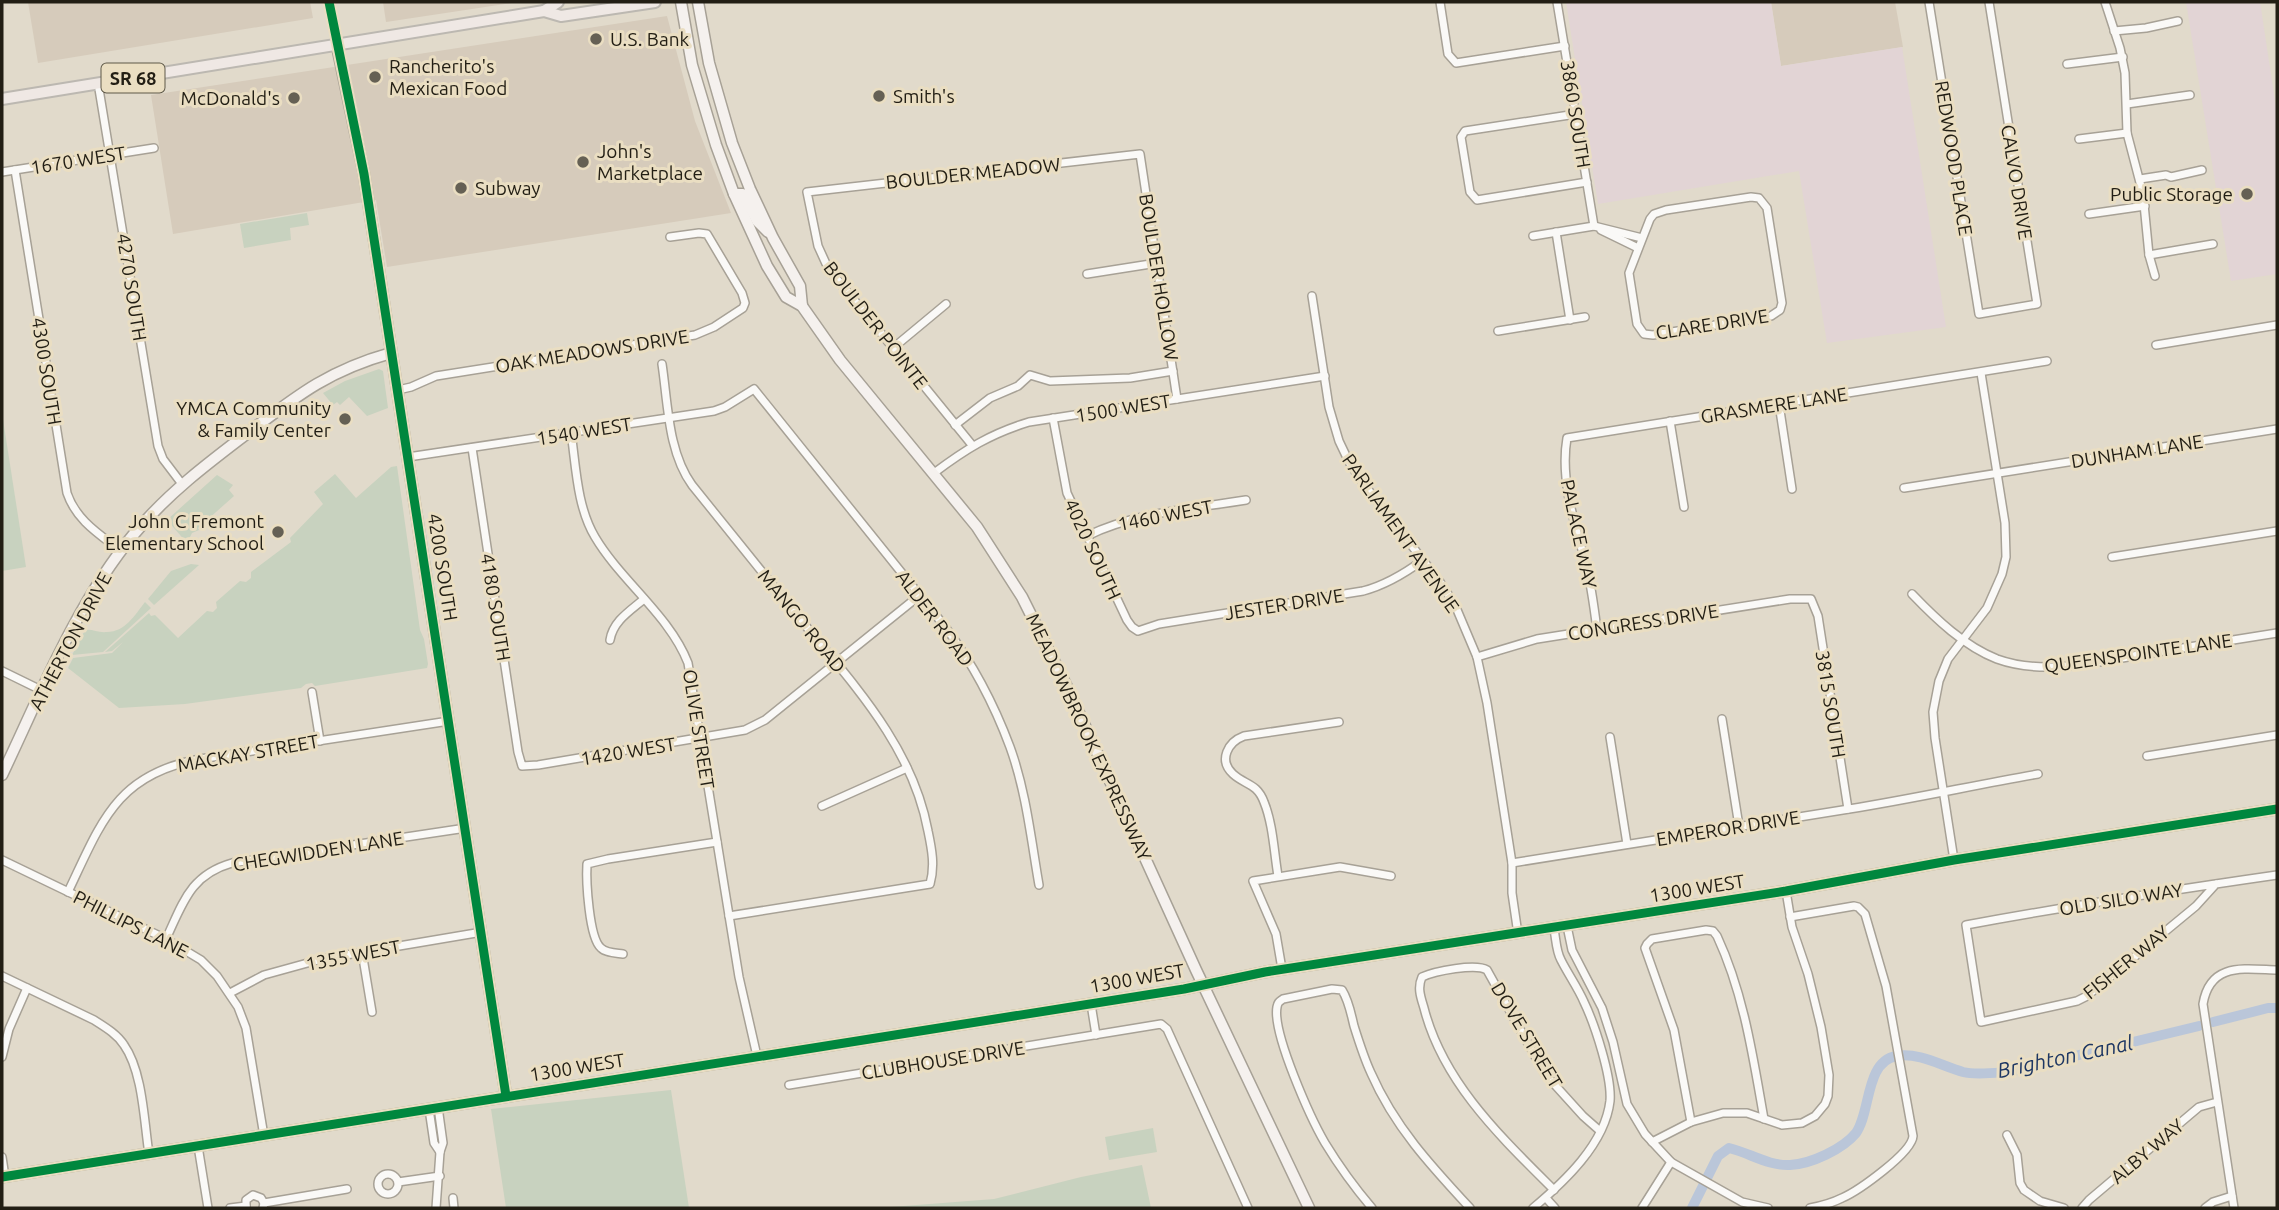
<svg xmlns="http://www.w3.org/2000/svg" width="2279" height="1210" viewBox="0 0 2279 1210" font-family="Ubuntu,sans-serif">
	<rect width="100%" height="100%" fill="#e1dacb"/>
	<g fill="#d6cbbb">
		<path d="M28,2h282l3,16 -275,45z"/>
		<path d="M383,2h135l-132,20z"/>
		<path d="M1771,2h124l8,45 -122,19z"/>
		<path d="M667,16l28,105 36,92 -344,54 -11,-67 -203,34 -22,-139z"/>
	</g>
	<g fill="#e2d4d5">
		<path d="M1566,2h205l10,64 121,-19 44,280 -119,16 -28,-172 -201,33z"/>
		<path d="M2186,2h74l17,112v160l-46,7z"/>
	</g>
	<g fill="#c8d2bf">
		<path d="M307,213l2,12 -19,3 1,12 -47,8 -4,-24z"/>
		<path d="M379,369l4,2 5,37 -21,8 -18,-19 -9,8 -3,-3 -4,3 -10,-12 22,-12z"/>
		<path d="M2,413l24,154 -24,4z"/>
		<path d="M397,466l23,164 4,9 4,25 -1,4 -112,18 -3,-3 -6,1 -5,4 -116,16 -66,4 -51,-40 5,-10 39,-5 11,-11 -11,9 -7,1 44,-39 2,3 4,-1 23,23 29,-27 6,1 4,-4 -1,-6 24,-21 6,1 5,-4v-6l40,-30 -1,-4 33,-34 -9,-12 21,-18 21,24 35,-31z"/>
		<path d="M217,475l16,10 -4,5 5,6 -36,32 1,2 -7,3 -5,10 -20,-23z"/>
		<path d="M191,564l8,1 -45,40 -6,-6 23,-28z"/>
		<path d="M145,602l6,6 -48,44 -31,3 13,-25c8,-1 13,3 22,2 18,0 28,-17 38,-30z"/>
		<path d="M671,1090l18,118h-183l-15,-99z"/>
		<path d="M1153,1128l4,24 -48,8 -4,-23z"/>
		<path d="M1142,1165l9,43h-273l116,-9 87,-22z"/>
	</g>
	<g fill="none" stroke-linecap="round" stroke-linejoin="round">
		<g stroke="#bac6d9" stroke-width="10">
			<path d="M2213,1022l55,-14h9"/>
			<path d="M1692,1208l26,-52 11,-8c21,5 39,18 61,17 21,-1 53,-16 66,-32 15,-21 9,-71 40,-77 23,-4 46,10 67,16 12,3 30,1 43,0 24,-3 49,-11 73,-17 40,-10 80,-19 120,-29"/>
		</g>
		<defs>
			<g id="street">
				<path d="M329,2l8,44"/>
				<path d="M1440,2l8,52 8,9 109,-17"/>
				<path d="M1557,2l37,224"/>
				<path d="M1929,2l50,312 58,-10 -48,-302"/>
				<path d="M2105,2l15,46 5,25 2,60 16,61 6,61 6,21"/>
				<path d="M2114,31l32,-3 32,-7"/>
				<path d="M2067,64l56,-7"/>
				<path d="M98,83l60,363 5,13 19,25"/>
				<path d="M2127,104l63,-9"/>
				<path d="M1576,114l-111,17 -4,6 9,55 7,8 110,-18"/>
				<path d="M2079,139l48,-6"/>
				<path d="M15,170l52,323c9,27 32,41 54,58"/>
				<path d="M2,172l152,-24"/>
				<path d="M2140,179l26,-4 5,2 31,-7"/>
				<path d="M1751,197l8,1 8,10 15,95 -2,7 -9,6 -118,19 -9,-1 -7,-10 -8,-51 21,-54 4,-5 12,-4z"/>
				<path d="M2089,214l56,-8"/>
				<path d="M1601,230l37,18"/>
				<path d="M1556,232l14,88"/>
				<path d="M1533,236l61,-10 48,12"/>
				<path d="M2149,255l64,-11"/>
				<path d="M1087,274l70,-11"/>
				<path d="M1312,296l17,111 10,34 10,21 14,21 77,99 15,23 22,52 10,46 25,160v30l6,41"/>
				<path d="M1498,331l87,-14"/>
				<path d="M2156,345l121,-20"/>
				<path d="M893,348l53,-44"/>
				<path d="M662,364c6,40 6,88 30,121 35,43 69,86 104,129 54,67 116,130 132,217 4,19 7,35 2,53l-201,32"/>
				<path d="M398,390l13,-3 25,-11 259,-41 19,-8 29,-19 2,-5 -3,-10 -35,-59 -8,-1 -29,4"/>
				<path d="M1779,404l13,85"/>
				<path d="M1053,418l14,75 60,127 5,7 6,4 21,-7 204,-33c23,-6 41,-17 60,-31"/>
				<path d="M1670,421l14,86"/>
				<path d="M955,425l35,-27 28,-12 12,-11 20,6 80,-3 43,-7"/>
				<path d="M571,432c5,35 6,75 24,105 26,44 75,79 93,126l51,314 18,79"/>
				<path d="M972,445l-144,-177 -10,-22 -11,-54 333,-38 37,245"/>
				<path d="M472,448l46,304 4,14 16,-1 207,-35 20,-10 155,-125"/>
				<path d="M408,457l306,-46 11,-4 29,-18 192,239c27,36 48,76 64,119 16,44 21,92 29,138"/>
				<path d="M934,473c32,-24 56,-39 95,-51l296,-46"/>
				<path d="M1904,488l373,-59"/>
				<path d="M1087,536c49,-24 105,-27 159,-36"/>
				<path d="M2112,557l165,-26"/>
				<path d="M1912,594c24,25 52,52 85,65 47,17 99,3 148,-5 44,-7 88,-14 132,-21"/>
				<path d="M1597,630c-3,-24 -6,-47 -12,-70 -11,-38 -25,-82 -18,-122l480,-77"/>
				<path d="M610,640c3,-19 20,-29 34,-41"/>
				<path d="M1477,657l60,-18 253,-40h21l7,17 30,193"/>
				<path d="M2,671l41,20"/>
				<path d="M312,692l8,49"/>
				<path d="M1722,719l17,107"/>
				<path d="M1610,737l17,107"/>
				<path d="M2147,756l130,-21"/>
				<path d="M822,806l85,-38"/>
				<path d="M2,860l164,79 35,21 16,16 21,31 8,21 18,108"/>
				<path d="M1954,860l-19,-122 -2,-26 6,-31 9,-22 39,-51 15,-34 4,-17 -1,-34 -24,-150"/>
				<path d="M1512,863c112,-19 225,-35 337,-54 63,-10 126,-24 189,-35"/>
				<path d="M1278,876c-4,-24 -5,-52 -14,-74 -7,-19 -19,-17 -31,-28 -15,-14 -5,-32 11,-38l95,-14"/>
				<path d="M2216,884l-20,22 -109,90 -10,5 -96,21 -15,-97c103,-19 207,-35 311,-50"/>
				<path d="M68,892c33,-69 48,-118 132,-133l249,-38"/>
				<path d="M1790,917l64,-11 4,1 7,7 21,72 27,150c-1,17 -55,55 -71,62 -10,5 -21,8 -32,10"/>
				<path d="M1567,926l5,24 30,58 11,34 14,62 18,30 26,28 71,40 26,6"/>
				<path d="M166,939c17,-36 24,-64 66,-76l234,-35"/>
				<path d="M362,952l10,60"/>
				<path d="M623,954c-7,-1 -17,-1 -22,-6 -12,-10 -15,-67 -14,-84l21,-5 109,-17"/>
				<path d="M1282,969l-6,-35 -23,-53 87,-14 51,9"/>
				<path d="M2,976l92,44c11,7 23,14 30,25 19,27 20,77 25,109"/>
				<path d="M230,993l34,-18 58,-16 160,-27"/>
				<path d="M1091,1004l5,31"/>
				<path d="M2,1057l7,-28 18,-41"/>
				<path d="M789,1085l372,-61 6,5 81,179"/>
				<path d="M429,1109l5,34 6,9"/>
				<path d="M1691,1122l-17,-92 -29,-82 2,-4 5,-5 54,-9 7,1 4,5c27,58 36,121 47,183"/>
				<path d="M2007,1135l10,20 3,28 4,7 16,11 24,7"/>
				<path d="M1652,1142l39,-20 32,-9h24l35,12 20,-2 13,-7 10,-12 3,-8 1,-21 -8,-48 -13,-53 -16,-47 -6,-36"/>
				<path d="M198,1146l10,62"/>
				<path d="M2,1157l3,20"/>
				<circle cx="388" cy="1184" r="10"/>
				<path d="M398,1182l42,-6"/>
				<path d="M1554,1190c-52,-52 -111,-107 -130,-182 -3,-10 -7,-20 -2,-31 13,-6 54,-14 65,-7l58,104 38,42 17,15"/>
				<path d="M453,1198l1,10"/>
				<path d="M1546,1198l9,10"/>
				<path d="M264,1203l83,-14"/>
				<path d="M230,1208l16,-2"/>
				<path d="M246,1208v-8l7,-5 8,3 3,5 -1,5"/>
				<path d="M436,1208l4,-56 3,-9 -5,-36"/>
				<path d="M1372,1208c-17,-20 -33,-42 -47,-65 -14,-24 -53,-110 -48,-136 1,-5 2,-5 6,-8l49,-10 10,1c7,11 9,24 12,36 5,16 10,32 17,47 23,53 60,93 99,135"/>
				<path d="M1533,1208c31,-26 72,-64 77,-107 2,-24 -15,-76 -26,-99 -6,-14 -16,-28 -23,-42 -5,-9 -5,-21 -7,-31"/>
				<path d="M1642,1208l29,-46"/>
				<path d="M2082,1208l7,-8 110,-93 18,-5"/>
				<path d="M2205,1208l8,-6 19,-6"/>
				<path d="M2234,1208l-31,-204c7,-42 41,-35 74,-34"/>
			</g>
			<g id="secondary">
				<path d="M681,2l11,63 24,80 18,49 33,72 19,31 16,9 38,54 137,167 45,70 47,94 127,279 113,238"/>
				<path d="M698,2l11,61 23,80 18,46 23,49 27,48 2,20"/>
				<path d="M337,46l27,128 142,922"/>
				<path d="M734,194h9l14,27 11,11"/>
				<path d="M2,775c39,-82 74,-171 132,-241 33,-40 74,-71 115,-102 50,-38 81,-62 142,-79"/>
				<path d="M2,1177l1182,-188 81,-17 521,-81 168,-31 323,-51"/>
			</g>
			<g id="primary">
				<path d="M544,11l14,-9"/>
				<path d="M2,99l542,-88 17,5 94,-14"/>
			</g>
		</defs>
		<use href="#street" stroke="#a7a196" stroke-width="10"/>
		<use href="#secondary" stroke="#a7a196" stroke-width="13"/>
		<use href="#primary" stroke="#bcb8b1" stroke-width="14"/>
		<use href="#street" stroke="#faf9f7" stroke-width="7"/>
		<use href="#secondary" stroke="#f5f1ee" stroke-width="10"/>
		<use href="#primary" stroke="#efe8e4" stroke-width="10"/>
		<defs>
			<g id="cycleway">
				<path d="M329,2l35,172 142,922"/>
				<path d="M2,1177l1182,-188 81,-17 521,-81 168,-31 323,-51"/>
			</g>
		</defs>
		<use href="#cycleway" stroke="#eadec2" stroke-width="13"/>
		<use href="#cycleway" stroke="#00873e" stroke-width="9"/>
	</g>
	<g fill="#656054" stroke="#eadec2" stroke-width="2.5">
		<circle cx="596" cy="39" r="7"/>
		<circle cx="375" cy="77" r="7"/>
		<circle cx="879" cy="96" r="7"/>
		<circle cx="294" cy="98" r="7"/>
		<circle cx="583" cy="162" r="7"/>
		<circle cx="461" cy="188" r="7"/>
		<circle cx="2247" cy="194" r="7"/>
		<circle cx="345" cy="419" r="7"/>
		<circle cx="278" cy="532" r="7"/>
	</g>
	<g text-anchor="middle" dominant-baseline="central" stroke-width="6" stroke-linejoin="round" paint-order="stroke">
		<rect fill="#eadec2" stroke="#5e5848" stroke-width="2" x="101.5" y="63.5" width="63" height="29" rx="5"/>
		<g font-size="18" font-weight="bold" fill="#221e14">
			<text x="133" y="78">SR 68</text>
		</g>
		<g font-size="19" fill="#221e14" stroke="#eadec2" text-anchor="start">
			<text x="610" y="39">U.S. Bank</text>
			<text x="389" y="66">Rancherito's<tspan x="389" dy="22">Mexican Food</tspan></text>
			<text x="893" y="96">Smith's</text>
			<text x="280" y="98" text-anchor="end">McDonald's</text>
			<text x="597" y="151">John's<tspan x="597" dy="22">Marketplace</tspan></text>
			<text x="475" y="188">Subway</text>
			<text x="2233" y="194" text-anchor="end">Public Storage</text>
			<text x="331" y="408" text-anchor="end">YMCA Community<tspan x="331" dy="22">&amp; Family Center</tspan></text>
			<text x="264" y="521" text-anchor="end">John C Fremont<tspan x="264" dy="22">Elementary School</tspan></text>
		</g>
		<g font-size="19" fill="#221e14" stroke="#eadec2">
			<text transform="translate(1576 114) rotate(81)">3860 SOUTH</text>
			<text transform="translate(1954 158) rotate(81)">REDWOOD PLACE</text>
			<text transform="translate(78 160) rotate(-9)">1670 WEST</text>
			<text transform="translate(973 173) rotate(-6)">BOULDER MEADOW</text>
			<text transform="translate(2017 182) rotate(81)">CALVO DRIVE</text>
			<text transform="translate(1159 277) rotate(81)">BOULDER HOLLOW</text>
			<text transform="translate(132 287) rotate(81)">4270 SOUTH</text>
			<text transform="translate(1712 324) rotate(-9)">CLARE DRIVE</text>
			<text transform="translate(876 325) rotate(52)">BOULDER POINTE</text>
			<text transform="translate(592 351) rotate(-9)">OAK MEADOWS DRIVE</text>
			<text transform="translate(47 371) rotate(81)">4300 SOUTH</text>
			<text transform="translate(1774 405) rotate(-9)">GRASMERE LANE</text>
			<text transform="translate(1123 408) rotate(-9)">1500 WEST</text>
			<text transform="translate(584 431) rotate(-9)">1540 WEST</text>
			<text transform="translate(2137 451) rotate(-9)">DUNHAM LANE</text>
			<text transform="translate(1165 515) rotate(-11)">1460 WEST</text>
			<text transform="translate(1401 533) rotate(55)">PARLIAMENT AVENUE</text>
			<text transform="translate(1579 534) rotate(78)">PALACE WAY</text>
			<text transform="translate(1093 549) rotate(65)">4020 SOUTH</text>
			<text transform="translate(443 567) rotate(81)">4200 SOUTH</text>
			<text transform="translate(1284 604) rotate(-9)">JESTER DRIVE</text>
			<text transform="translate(496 607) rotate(81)">4180 SOUTH</text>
			<text transform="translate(935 618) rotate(53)">ALDER ROAD</text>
			<text transform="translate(802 621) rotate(51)">MANGO ROAD</text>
			<text transform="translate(1643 622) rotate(-9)">CONGRESS DRIVE</text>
			<text transform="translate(70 641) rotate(-62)">ATHERTON DRIVE</text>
			<text transform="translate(2138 653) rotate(-8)">QUEENSPOINTE LANE</text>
			<text transform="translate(1831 704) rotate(81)">3815 SOUTH</text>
			<text transform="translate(699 729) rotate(81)">OLIVE STREET</text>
			<text transform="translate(1089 737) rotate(65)">MEADOWBROOK EXPRESSWAY</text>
			<text transform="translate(628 751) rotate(-9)">1420 WEST</text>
			<text transform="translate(248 753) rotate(-10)">MACKAY STREET</text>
			<text transform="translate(1728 828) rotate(-9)">EMPEROR DRIVE</text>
			<text transform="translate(318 851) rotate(-9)">CHEGWIDDEN LANE</text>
			<text transform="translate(1697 888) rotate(-9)">1300 WEST</text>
			<text transform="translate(2121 899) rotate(-9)">OLD SILO WAY</text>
			<text transform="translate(131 924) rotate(27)">PHILLIPS LANE</text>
			<text transform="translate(353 955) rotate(-11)">1355 WEST</text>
			<text transform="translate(2126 962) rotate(-39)">FISHER WAY</text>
			<text transform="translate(1137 978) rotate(-10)">1300 WEST</text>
			<text transform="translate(1527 1035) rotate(59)">DOVE STREET</text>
			<text transform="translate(943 1060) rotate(-9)">CLUBHOUSE DRIVE</text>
			<text transform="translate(577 1067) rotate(-9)">1300 WEST</text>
			<text transform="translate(2147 1151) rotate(-40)">ALBY WAY</text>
		</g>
		<g font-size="21" font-style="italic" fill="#1e3763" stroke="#eadec2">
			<text transform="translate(2065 1056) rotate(-12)">Brighton Canal</text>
		</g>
	</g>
	<rect width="2279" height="1210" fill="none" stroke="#221e14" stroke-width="7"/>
</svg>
